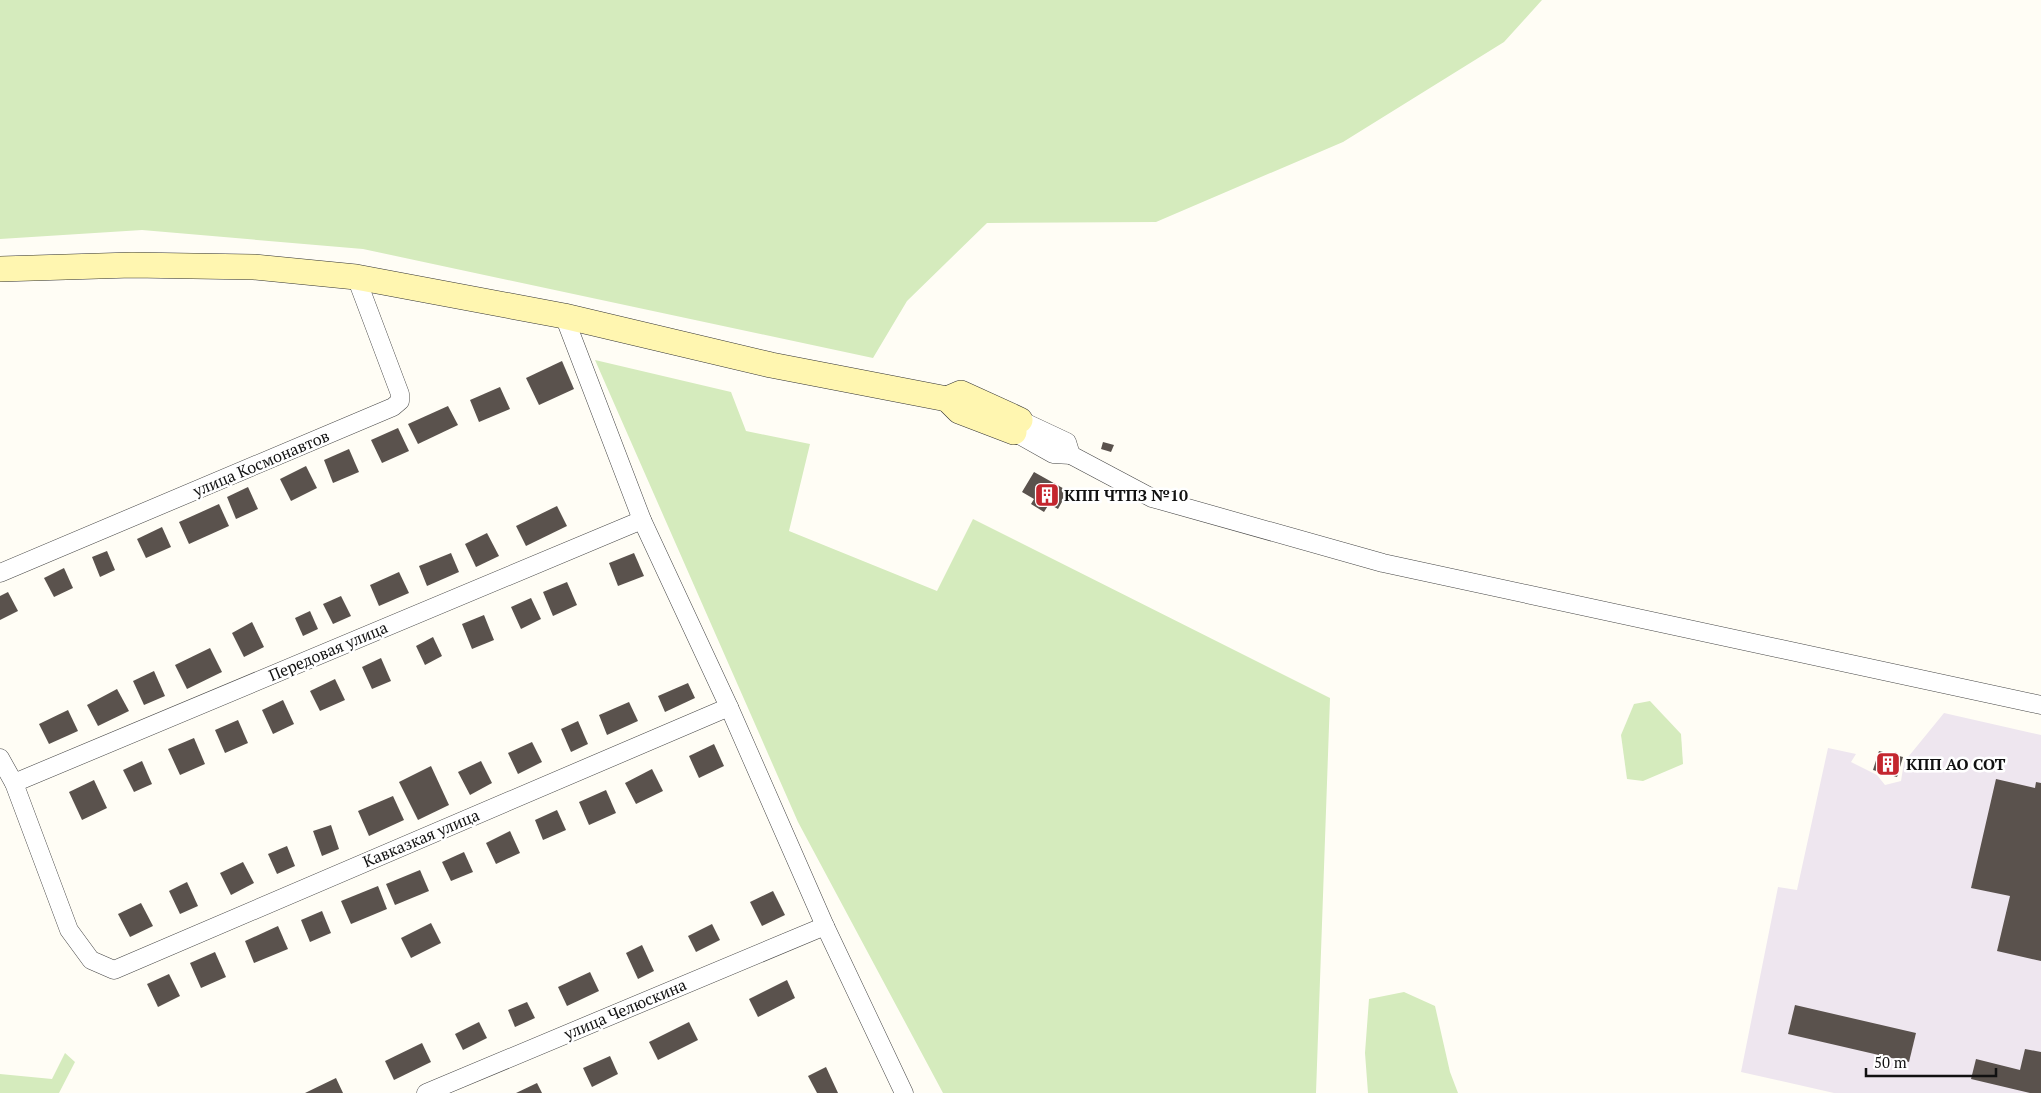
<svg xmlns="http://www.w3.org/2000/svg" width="2041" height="1093" viewBox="0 0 2041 1093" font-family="'PT Serif',serif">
	<rect width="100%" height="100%" fill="#fffdf5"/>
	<path fill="#eee6ef" d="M1944,713l97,22v358h-207l-93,-21 37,-185 19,3 31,-142 28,6 -5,8 26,13 8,10 16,-4 3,-19z"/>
	<g fill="#d5ebbd">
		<path d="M0,0h1542l-38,42 -161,100 -187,80 -169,1 -80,78 -34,57 -510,-109 -221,-19 -142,9z"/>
		<path d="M595,360l136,32 15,39 64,13 -21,87 148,60 36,-72 357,179 -14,395h-373l-145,-271z"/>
		<path d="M1650,701l31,33 2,30 -40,17 -16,-2 -6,-44 13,-31z"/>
		<path d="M1404,992l31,14 15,66 8,21h-90l-3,-40 4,-54z"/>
		<path d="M65,1053l10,9 -16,31h-59v-19l52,5z"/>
	</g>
	<g fill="#5a524d">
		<path d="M562,361l12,28 -35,16 -13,-27z"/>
		<path d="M500,387l10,22 -31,13 -9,-22z"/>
		<path d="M448,406l10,19 -40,19 -10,-20z"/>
		<path d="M398,428l11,23 -27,12 -11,-23z"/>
		<path d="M1103,442l11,3 -3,7 -10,-3z"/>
		<path d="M349,449l10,23 -26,11 -9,-23z"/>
		<path d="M306,466l11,22 -26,13 -11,-22z"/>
		<path d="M1034,472l34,19 -10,18 -9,-5 -5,8 -13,-8 3,-5 -12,-7z"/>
		<path d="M248,487l10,22 -22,10 -9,-22z"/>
		<path d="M219,504l10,22 -40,18 -10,-22z"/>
		<path d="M557,506l10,20 -41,20 -10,-20z"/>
		<path d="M162,527l9,20 -25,11 -9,-19z"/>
		<path d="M487,533l12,23 -23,11 -11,-23z"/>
		<path d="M107,551l8,19 -15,7 -8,-20z"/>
		<path d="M451,553l8,19 -32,14 -8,-20z"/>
		<path d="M634,553l10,23 -26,10 -9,-23z"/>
		<path d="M64,568l9,20 -19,9 -10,-19z"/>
		<path d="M399,572l10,21 -30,13 -9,-21z"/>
		<path d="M567,582l10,23 -24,11 -10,-24z"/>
		<path d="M8,592l10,19 -18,9v-24z"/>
		<path d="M341,596l10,20 -18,8 -10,-20z"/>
		<path d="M531,598l10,21 -20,10 -10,-22z"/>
		<path d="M310,611l8,18 -15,7 -8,-18z"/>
		<path d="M484,615l10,25 -22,9 -10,-25z"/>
		<path d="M252,622l12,25 -20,10 -12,-24z"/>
		<path d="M433,637l9,19 -17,9 -9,-19z"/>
		<path d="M210,648l12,24 -35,17 -12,-24z"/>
		<path d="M381,658l10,23 -19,8 -10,-22z"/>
		<path d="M154,671l11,25 -21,9 -11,-24z"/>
		<path d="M335,679l10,21 -25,11 -10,-20z"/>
		<path d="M688,683l7,15 -30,14 -7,-16z"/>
		<path d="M117,689l12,22 -31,15 -11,-21z"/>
		<path d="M283,700l11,24 -21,10 -11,-24z"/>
		<path d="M629,702l9,19 -31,14 -8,-20z"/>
		<path d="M68,710l10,21 -29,13 -10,-20z"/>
		<path d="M238,720l10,23 -23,10 -10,-23z"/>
		<path d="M578,721l10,23 -17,8 -10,-23z"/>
		<path d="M194,738l11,26 -25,11 -12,-26z"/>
		<path d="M532,742l10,20 -24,12 -10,-21z"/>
		<path d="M714,744l10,22 -25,12 -10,-22z"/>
		<path d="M1879,751l24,6 -6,20 -24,-7z"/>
		<path d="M142,761l10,23 -18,8 -11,-22z"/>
		<path d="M481,761l11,22 -22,12 -12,-23z"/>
		<path d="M431,766l18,39 -31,15 -19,-38z"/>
		<path d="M652,769l11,22 -27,13 -11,-21z"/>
		<path d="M1996,779l39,9 1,-6 5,1v178l-44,-10 13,-55 -39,-8z"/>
		<path d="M94,780l13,28 -25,12 -13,-28z"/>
		<path d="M606,790l10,23 -27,12 -10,-23z"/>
		<path d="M393,796l11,24 -35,16 -11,-25z"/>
		<path d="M557,810l9,20 -23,10 -8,-20z"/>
		<path d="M331,825l8,24 -17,7 -9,-25z"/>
		<path d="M510,831l10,22 -24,11 -10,-21z"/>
		<path d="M287,846l8,20 -18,8 -9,-20z"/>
		<path d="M464,852l9,20 -22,9 -9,-19z"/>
		<path d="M243,862l11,21 -23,12 -11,-22z"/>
		<path d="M420,870l9,21 -34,14 -9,-21z"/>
		<path d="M187,882l11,24 -18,8 -11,-23z"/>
		<path d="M378,886l9,23 -36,15 -10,-23z"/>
		<path d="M773,891l12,24 -23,11 -12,-24z"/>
		<path d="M141,903l12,23 -23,11 -12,-23z"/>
		<path d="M322,911l9,22 -21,9 -9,-22z"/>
		<path d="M431,923l10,20 -30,15 -10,-20z"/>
		<path d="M712,924l8,16 -24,12 -8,-16z"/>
		<path d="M278,926l10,23 -34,14 -9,-22z"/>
		<path d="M642,945l12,26 -16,8 -12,-26z"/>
		<path d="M215,952l11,25 -25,11 -11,-25z"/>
		<path d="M590,972l9,19 -32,15 -9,-19z"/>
		<path d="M169,974l11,22 -22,11 -11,-23z"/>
		<path d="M787,980l8,18 -37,19 -9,-18z"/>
		<path d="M527,1002l8,16 -20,9 -7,-17z"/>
		<path d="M1795,1005l121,28 -7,29 -121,-28z"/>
		<path d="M479,1022l8,16 -24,12 -8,-16z"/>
		<path d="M689,1022l9,18 -40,20 -9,-18z"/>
		<path d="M422,1043l9,19 -37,18 -9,-19z"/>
		<path d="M2025,1049l16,3v41h-11l-59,-14 5,-20 44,11z"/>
		<path d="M610,1056l8,18 -26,13 -9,-19z"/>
		<path d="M826,1067l12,26h-21l-9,-17z"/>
		<path d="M336,1078l7,15h-38z"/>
		<path d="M537,1083l5,10h-26z"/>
	</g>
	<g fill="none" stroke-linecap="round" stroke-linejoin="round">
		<defs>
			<g id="street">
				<path d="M564,316l78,204 87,187 96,219 79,167"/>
				<path d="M1014,432l39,22 18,1 -4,-13 -47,-22"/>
				<path d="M1071,455l81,43 231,65 658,142"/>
				<path d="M0,573l393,-166 7,-6v-7l-44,-117"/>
				<path d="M0,758l14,25 55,147 22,30 23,10 615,-263"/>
				<path d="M14,783l628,-263"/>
				<path d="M426,1093l399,-167"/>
			</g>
			<g id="secondary">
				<path d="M0,269l132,-4 122,2 102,10 208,39 207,49 176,34"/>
				<path d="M1014,432l-55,-21 -12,-12 14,-6 59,27"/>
			</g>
		</defs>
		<use href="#street" stroke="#444" stroke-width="19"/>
		<use href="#secondary" stroke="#333" stroke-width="26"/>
		<use href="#street" stroke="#fff" stroke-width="18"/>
		<use href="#secondary" stroke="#fff6b0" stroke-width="25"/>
	</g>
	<defs>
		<symbol id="building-square" viewBox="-11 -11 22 22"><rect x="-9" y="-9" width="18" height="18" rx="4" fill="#c4262e" stroke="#fff"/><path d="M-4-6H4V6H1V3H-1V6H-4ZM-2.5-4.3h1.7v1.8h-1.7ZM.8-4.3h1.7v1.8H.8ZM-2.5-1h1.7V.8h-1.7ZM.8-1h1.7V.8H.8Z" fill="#fff"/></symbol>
	</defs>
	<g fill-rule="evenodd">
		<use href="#building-square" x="1033" y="481" width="28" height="28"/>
		<use href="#building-square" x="1874" y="750" width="28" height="28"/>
	</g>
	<g text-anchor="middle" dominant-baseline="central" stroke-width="5" stroke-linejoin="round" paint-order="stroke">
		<g font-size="16" fill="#111" stroke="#fff">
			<text transform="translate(261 463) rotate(-23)">улица Космонавтов</text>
			<text transform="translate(328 651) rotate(-23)">Передовая улица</text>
			<text transform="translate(421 838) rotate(-23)">Кавказкая улица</text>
			<text transform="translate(625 1009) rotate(-23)">улица Челюскина</text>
		</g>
		<g font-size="16" font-weight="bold" fill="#111" stroke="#fff" text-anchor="start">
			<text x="1064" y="495">КПП ЧТПЗ №10</text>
			<text x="1906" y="764">КПП АО СОТ</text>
		</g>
	</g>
	<path d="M1866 1068v8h130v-8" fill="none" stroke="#111111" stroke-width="2.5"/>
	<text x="1874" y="1068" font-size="15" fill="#111111" stroke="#ffffff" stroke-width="4" paint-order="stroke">50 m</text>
</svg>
